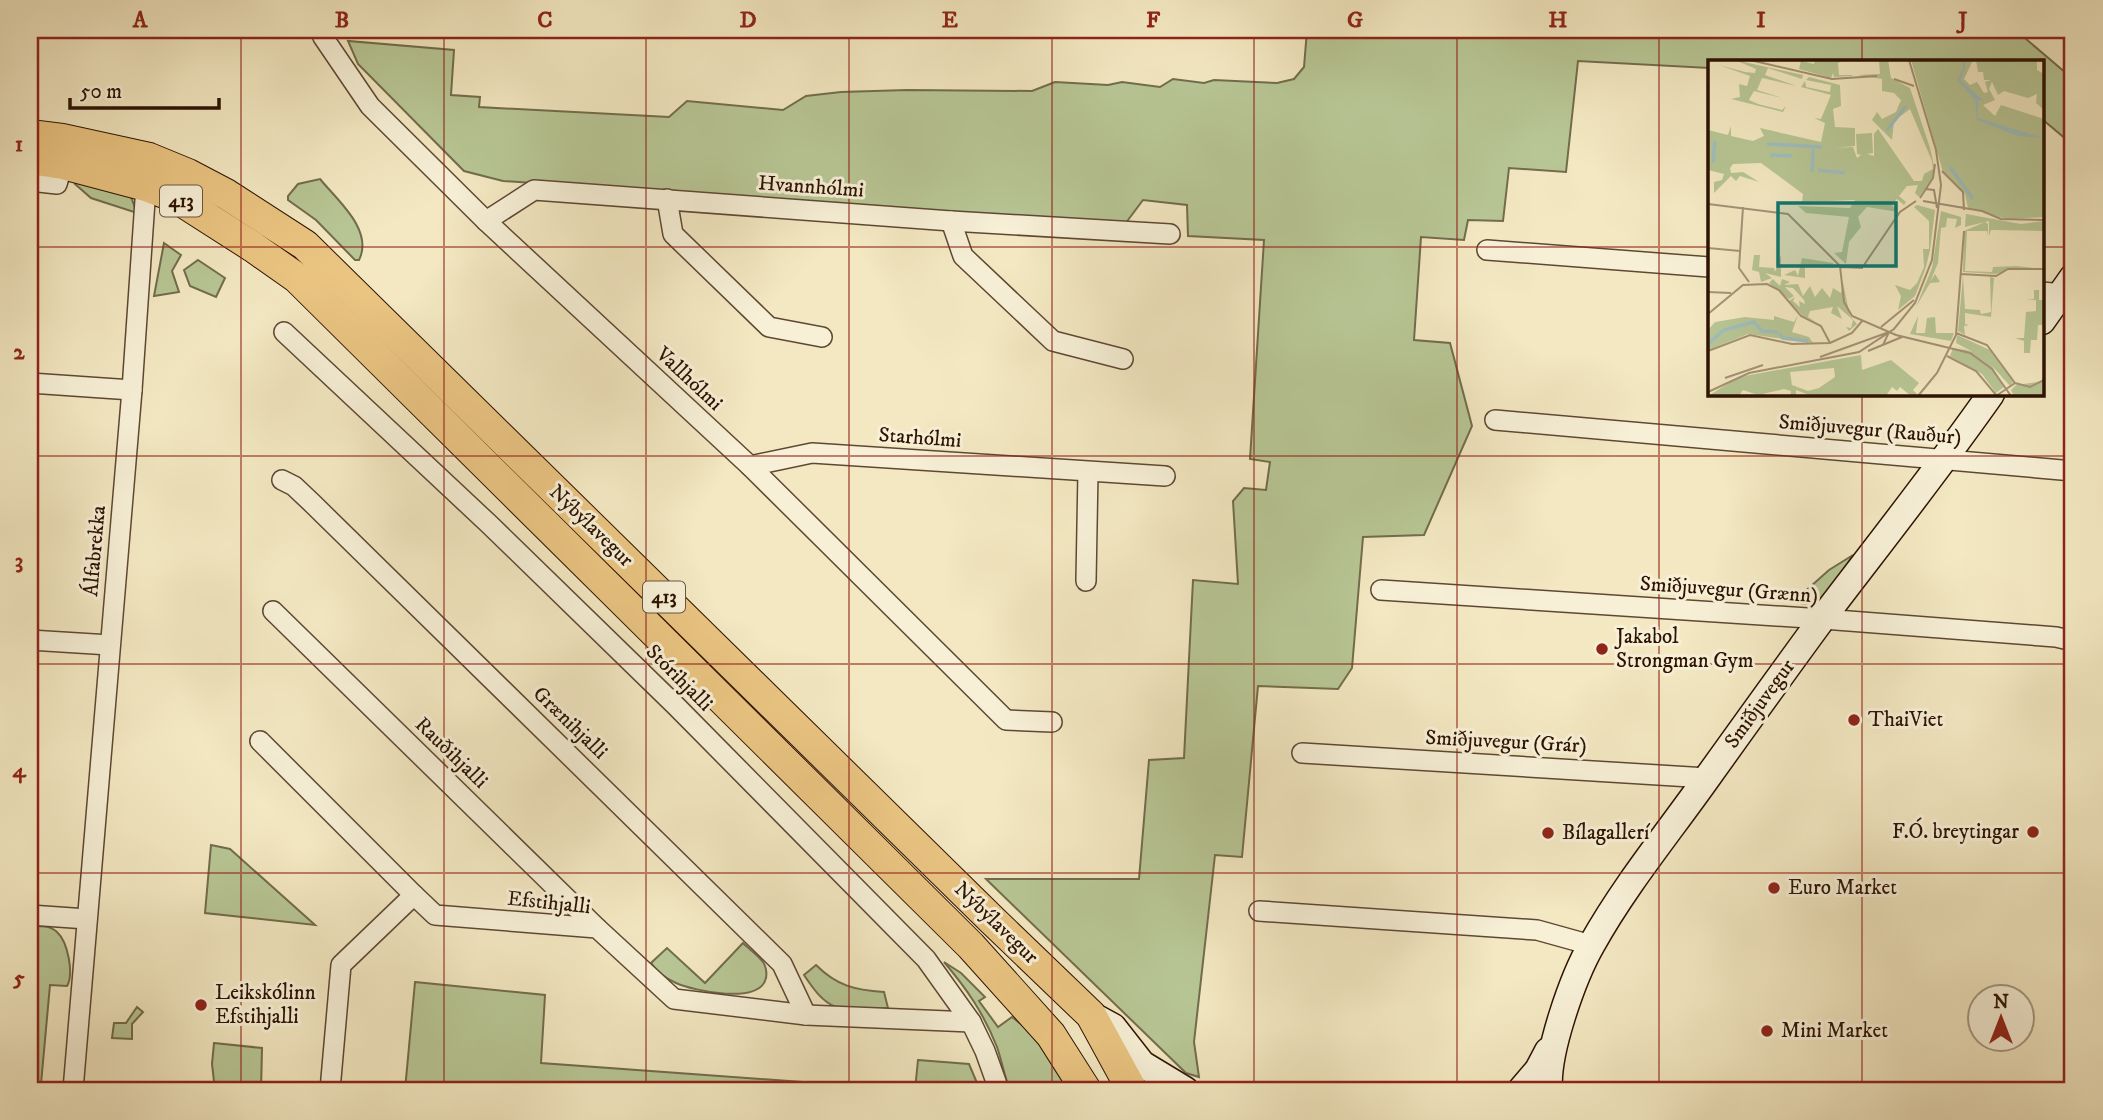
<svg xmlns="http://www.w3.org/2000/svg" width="2103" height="1120" viewBox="0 0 2103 1120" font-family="'IM FELL DW Pica',serif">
	<rect width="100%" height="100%" fill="#f3e8c2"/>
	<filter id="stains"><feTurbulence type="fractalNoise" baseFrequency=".00286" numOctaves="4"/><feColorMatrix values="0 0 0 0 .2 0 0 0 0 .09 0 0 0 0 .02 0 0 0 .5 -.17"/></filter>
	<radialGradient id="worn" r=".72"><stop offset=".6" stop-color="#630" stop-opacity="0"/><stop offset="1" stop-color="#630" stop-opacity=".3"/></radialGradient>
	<g fill="#b8c695" stroke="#726c4c" stroke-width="2">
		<path d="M1307,30h717l2,9 47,40v66l-31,-26v-58h-333v7l-131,-7 -12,111 -57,-4 -6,53 -35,-1 -4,20 -43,-3 -7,103 36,3 22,83 -48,109 -61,2 -11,131 -14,21 -80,-3 -16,171 -27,-2 -21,187 5,35 -13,-4 -200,-194h153l10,-119 35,-2 9,-178 45,4 -5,-83 11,-13 22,2 4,-28 -20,-3 14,-219 -76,-4 -1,-31 -44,-5 -18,24 -622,-43 -39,-10 -106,-107 -10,-23 106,9 -3,45 29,2 -1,10 190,10 18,-16 96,9 23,-14 35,-4 66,-2 125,1 23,-9 53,3 14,-3 38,5 13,-8 31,4 10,-3 63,3 17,-4 10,-12z"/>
		<path d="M320,179c17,21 54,51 39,81h-4l-39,-40 -28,-20v-4l10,-12z"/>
		<path d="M80,180l51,17 6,16 -46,-15 -16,-14z"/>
		<path d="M164,243l17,12 -9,16 7,21 -25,4z"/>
		<path d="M198,260l27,18 -9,19 -26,-11 -6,-16z"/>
		<path d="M1853,555c-9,13 -23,41 -36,48 -5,2 -12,0 -18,0l-1,-4 3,-4 28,-25z"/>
		<path d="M211,845l19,4 85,76 -110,-12z"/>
		<path d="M30,926c9,0 20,-1 27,6 11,10 17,42 10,54l-17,-1 -9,99 11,2 7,4h-29z"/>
		<path d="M743,943c6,6 15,12 20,19 3,4 4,11 3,16 -6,27 -72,13 -90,5 -11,-5 -18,-10 -25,-20l16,-15 38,35z"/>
		<path d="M944,962l17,11 24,24 -6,4 19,26 14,-10 20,16 36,57h-58c-6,-14 -8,-29 -13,-43 -13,-33 -30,-58 -53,-85z"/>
		<path d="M816,965c21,21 39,25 68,27l4,16c-12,1 -41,3 -52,-1 -14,-5 -24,-20 -32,-32z"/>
		<path d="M415,982l130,13 -4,68 371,27h-507z"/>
		<path d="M137,1007l6,5 -11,12v15l-20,-1 2,-15h12z"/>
		<path d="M214,1043l48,5 -1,42h-46l-3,-26z"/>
		<path d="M918,1060l51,4 11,26h-65z"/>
	</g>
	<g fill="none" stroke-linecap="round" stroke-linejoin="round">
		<defs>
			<g id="street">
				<path d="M320,30l3,7 47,69 116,115 264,245 256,254 46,2"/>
				<path d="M30,181l27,3 6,-20"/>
				<path d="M667,199l6,35 96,93 53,10"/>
				<path d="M486,221l48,-31 417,31 219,13"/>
				<path d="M951,221l12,35 90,85 70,18"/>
				<path d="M1487,250l222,17"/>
				<path d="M2042,292l30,3"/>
				<path d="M284,332l206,193 186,181 250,253 45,63 14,29 14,39"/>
				<path d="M30,383l102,7"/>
				<path d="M1495,420l578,51"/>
				<path d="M750,466l62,-13 353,23"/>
				<path d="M282,480l12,6 19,18 469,460 24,51"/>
				<path d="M1086,581l2,-109"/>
				<path d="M1381,590l442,29 233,18 17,4"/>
				<path d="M273,611l324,317"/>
				<path d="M30,640l80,5"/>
				<path d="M260,741l154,154"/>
				<path d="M1302,753l405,25"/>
				<path d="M1259,911l278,19 54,15"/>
				<path d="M30,915l57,4"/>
				<path d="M73,1090l59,-700 14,-204"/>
				<path d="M330,1090l11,-125 73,-70 21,20 162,13 77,71 132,16 165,7"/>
			</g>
			<g id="secondary">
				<path d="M2042,321l31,-44"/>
				<path d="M1091,1015l22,12 29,37 43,26"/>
				<path d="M1521,1090l17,-20 10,-19"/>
				<path d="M1549,1090c-3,-37 24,-113 43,-146 33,-59 76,-111 115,-166 38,-53 76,-106 115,-159 57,-75 115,-148 169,-225"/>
			</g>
			<g id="primary">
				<path d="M30,135l32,4 87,19 39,16 38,20 79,51 685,673 101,97 41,75"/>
				<path d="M30,159l33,5 83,22 29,11 78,50 44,31 674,668 80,89 35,55"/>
			</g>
		</defs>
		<use href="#street" stroke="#5e4832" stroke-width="22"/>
		<use href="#secondary" stroke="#2d1202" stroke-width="29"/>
		<use href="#primary" stroke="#2d1202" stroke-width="32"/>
		<use href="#street" stroke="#f7f0d7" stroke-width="19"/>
		<use href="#secondary" stroke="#f7f0d7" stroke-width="26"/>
		<use href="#primary" stroke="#eac481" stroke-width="30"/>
	</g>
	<path fill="none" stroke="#8f2418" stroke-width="2" stroke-opacity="0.55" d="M241,30v1060M444,30v1060M646,30v1060M849,30v1060M1052,30v1060M1254,30v1060M1457,30v1060M1659,30v1060M1862,30v31M30,247h1679M2042,247h31M1862,394v696M30,456h2043M30,664h2043M30,873h2043"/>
	<g fill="#8f2418" stroke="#f7f0d7" stroke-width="2.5">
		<circle cx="1602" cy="649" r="7"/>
		<circle cx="1854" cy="720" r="7"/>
		<circle cx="2033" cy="832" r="7"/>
		<circle cx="1548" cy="833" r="7"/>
		<circle cx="1774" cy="888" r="7"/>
		<circle cx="201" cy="1005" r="7"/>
		<circle cx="1767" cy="1031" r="7"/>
	</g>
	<g text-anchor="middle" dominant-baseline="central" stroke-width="6" stroke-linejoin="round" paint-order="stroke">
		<g fill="#f7f0d7" stroke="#6a5542" stroke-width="2">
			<rect x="160" y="185.5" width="42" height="31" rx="5"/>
			<rect x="643" y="581.5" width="42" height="31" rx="5"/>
		</g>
		<g font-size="19" font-weight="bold" fill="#2d1202">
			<text x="181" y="201">413</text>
			<text x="664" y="597">413</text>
		</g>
		<g font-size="21" fill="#2d1202" stroke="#f7f0d7">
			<text transform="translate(811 187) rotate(4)">Hvannhólmi</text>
			<text transform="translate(689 379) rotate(43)">Vallhólmi</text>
			<text transform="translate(1870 430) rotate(5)">Smiðjuvegur (Rauður)</text>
			<text transform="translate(920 438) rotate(4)">Starhólmi</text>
			<text transform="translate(591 526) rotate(44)">Nýbýlavegur</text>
			<text transform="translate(95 551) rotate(-85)">Álfabrekka</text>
			<text transform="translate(1729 590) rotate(4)">Smiðjuvegur (Grænn)</text>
			<text transform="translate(679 678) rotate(45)">Stórihjalli</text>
			<text transform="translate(1760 704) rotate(-54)">Smiðjuvegur</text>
			<text transform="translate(570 723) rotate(44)">Grænihjalli</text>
			<text transform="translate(1506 742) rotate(3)">Smiðjuvegur (Grár)</text>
			<text transform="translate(451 753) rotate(44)">Rauðihjalli</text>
			<text transform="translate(549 903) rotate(6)">Efstihjalli</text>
			<text transform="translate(996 923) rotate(44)">Nýbýlavegur</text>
		</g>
		<g font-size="21" fill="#2d1202" stroke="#f7f0d7" text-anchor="start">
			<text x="1616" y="637">Jakabol<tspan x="1616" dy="24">Strongman Gym</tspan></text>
			<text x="1868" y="720">ThaiViet</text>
			<text x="2019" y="832" text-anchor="end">F.Ó. breytingar</text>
			<text x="1562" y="833">Bílagallerí</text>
			<text x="1788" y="888">Euro Market</text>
			<text x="215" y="993">Leikskólinn<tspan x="215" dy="24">Efstihjalli</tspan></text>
			<text x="1781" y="1031">Mini Market</text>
		</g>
	</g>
	<g transform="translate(1708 60)">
		<rect width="336" height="336" fill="#f3e8c2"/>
		<path d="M27,0l68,15 -1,4 -34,-11 -3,7 32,11 -35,-8 -5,12 25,8 -28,-7 -3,5 -2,4 9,4 24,6 4,-4 -3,6 -52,-13 9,-2 -1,-13 8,2 3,-10 -31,-11 26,7 10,1 1,-4zM107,0h29l-6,3 1,12h13v-13v14l-18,1 -1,-4 -2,5 -32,-9 2,-8 13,3zM171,0h9l3,18 19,10 20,60 4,18 -1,11 -14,20 -4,-4 3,-8 -11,1 -8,10 7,6 -2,3 -7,-6 -5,6 6,7 -31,-5 -9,10 3,10 -12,15 -3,22 -12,-11 8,-1 7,-35 -43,-4 -8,-7 52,2 5,-8 -53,2 1,-8 -42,-31 -28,1 -3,4 1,5 12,-1 16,10 -19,-6 -4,5 -5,-5 -17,17v-11l8,-2 2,-6 -16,-4v-40l20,5 3,-9v10l22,5 11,-5 -4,-8 61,14 4,-19 -11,-5 7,1 10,-24 -30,-8 4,-6 1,6 24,5 1,-7 -25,-5 3,-3 31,8 1,21 -8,3 2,18 20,1v18l-20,2 18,-1 4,11 4,-3 -4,-1 -1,-20 16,-1 1,20 -6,1 7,2v-22l4,-5 36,52h8l2,-7 9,-5 -1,-8 -22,-52 -16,12 -2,19 -20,-20 5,-8 5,7 14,-7 5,-12 -7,-7 -12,-2v-12l-24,-4 22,-1zM203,0h62l-9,19 6,6 7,-3 7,11 4,-1 -3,-10 6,-2h-7l-1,-8h-5l-2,-12h61v10l7,4v36l-8,-7 1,-9 -9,4 -24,-7 -6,4 -6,-13 -3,7 6,11 -12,5 12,11 6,-11 43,14v98l-37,2 -39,-11 -3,-14 -22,-22zM209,145l18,5 -5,40 -4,17 -11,29 -17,14 3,-14 -6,-11 15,5 7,-7 7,-16 -1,-18h6v-28l-15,-14zM233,151l20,6v8l-6,3 2,-9 -10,-1 -1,9 -5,1 -3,35 -8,19 5,-8 5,8 -10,1 -14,24 16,-39zM258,154l55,10 23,-3v10l-53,-1 -2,6v-15l-24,6zM277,162l3,2v12l-1,-5h-20l-2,40 27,1 1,-5 24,-1 27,3 -32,-1 -16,6 -33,-2 1,-41zM46,195h6l-1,12 15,1 1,4 6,-17v22l-16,-4 7,5 -11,4 -2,-10 -7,-2zM94,198l31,5 1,5 -29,-2v12l-21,-3 11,-5 3,6zM255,216l2,33 15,1 1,4 10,-2 -1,-35 4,1 -3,39 -26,-4v11l4,1 -5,1 1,9 -7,-4zM65,219l7,7 2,-7 8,3 -6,3 14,-1 5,12 7,-10 5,11 7,-9 8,10 3,-10 8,5 2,-10 7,33 7,8 -8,7 -3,-4 5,1 2,-8 -16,-14 5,13 -11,-6 2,-6 -23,4 -2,6 7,4 -12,-5 -14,-15 6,-4 -2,4 7,6 -1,-6 6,3 -1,-4 -11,-12 -8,-1 9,9 -5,3 -20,-16zM326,230h5v10h5v25h-6l-1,15h-6l-1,13h-6v-12l-9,-3h9l2,-26 10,-1v-11h-10l8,-1zM90,255l-6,17 17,5 4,6 -65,-9 -40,16v-20l7,-8 30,-5 29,3v-4l20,6zM210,256l-2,17h9l2,-15 8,-1 1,16h18l-3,8 -41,-7zM249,275l33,15 23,32 -3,4 -18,-20 12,21 -8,6 -14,-19 -32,-18 3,-8 14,3 -13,-5 19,6 -17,-9zM153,295l1,15 29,-10 28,23 -6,7 4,4 -6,2 -11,-9 -3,4 -5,-4 -6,9h-74l-16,-6v6h-6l1,-5 -7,-2 -26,6 -15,-5 -4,6h-31l31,-19zM126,308l1,9 -16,11 -11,3 -16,-6 -2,-13zM336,321v15h-30l-3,-6 5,-5z" fill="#b8c695" fill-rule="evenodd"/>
		<path d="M254,0h3v9l-5,11 24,21 -6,-1v18l66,20 -26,-2 -41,-16 -2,-20 -18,-20 6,-12z" fill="#9fbebd"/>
		<path fill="none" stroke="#9fbebd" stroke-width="3.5" d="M179,70l19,-24M59,84l55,3M62,95l22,1M5,103l2,-22M242,107l23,32M110,110l27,3M104,112l1,-23M71,273l4,5 25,3M0,284l16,-14 30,-8 8,9 16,1"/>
		<path fill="none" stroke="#a49275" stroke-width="2" d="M42,0l82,19 45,-3M186,19l20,7M234,111l21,21 1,18M217,129l9,1 3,18M212,138l13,-20 2,-14M215,141l59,10 19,8 43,1M0,144l80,10 52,52 4,36 8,14 44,19 74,18 22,16 19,27M35,147l-4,61 10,14M0,188l32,3M156,205l36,-53 16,-11M133,207l22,1M253,214l35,2 12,-7h36M0,232l23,1M0,254l35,-29 24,-1 12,6 22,26 20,10 9,17M173,267l33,-27M248,273l31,12 28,38 15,4 14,-7M0,291l42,-16 42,9 38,-1 22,-10 11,-13M160,291l34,-14M239,296l29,15 21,25M112,297l69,-25 -6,13M17,318l38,-13M0,332l41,-19 110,-21 35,-23 21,-26 17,-43 9,-75 -5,-35 -27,-90M210,336l19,-23 19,-38 8,-104M288,336l19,-13"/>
		<path fill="#0f766e" fill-opacity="0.15" stroke="#0f766e" stroke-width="3.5" d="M70,143h118v63h-118z"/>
		<rect width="336" height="336" fill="none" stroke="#2d1202" stroke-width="3.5"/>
	</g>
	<rect width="2103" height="1120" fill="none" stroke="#f3e8c2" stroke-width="77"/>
	<g transform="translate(2001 1018)"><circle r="33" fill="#f7f0d7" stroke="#a69782" stroke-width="2"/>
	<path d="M0-5L12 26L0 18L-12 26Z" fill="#8f2418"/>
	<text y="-10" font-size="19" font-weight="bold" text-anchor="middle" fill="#2d1202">N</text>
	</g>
	<path d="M70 98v10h149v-10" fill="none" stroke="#2d1202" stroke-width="3.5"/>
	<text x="80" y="98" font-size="21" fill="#2d1202" stroke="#f7f0d7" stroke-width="5" paint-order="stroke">50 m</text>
	<rect x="38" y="38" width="2026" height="1044" fill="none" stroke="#8f2418" stroke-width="2.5"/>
	<g font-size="23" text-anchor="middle" font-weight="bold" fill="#8f2418">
		<text x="140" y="27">A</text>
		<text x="342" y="27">B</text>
		<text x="545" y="27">C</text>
		<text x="748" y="27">D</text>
		<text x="950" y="27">E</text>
		<text x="1153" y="27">F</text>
		<text x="1355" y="27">G</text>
		<text x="1558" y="27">H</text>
		<text x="1761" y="27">I</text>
		<text x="1963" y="27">J</text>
		<text x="19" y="151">1</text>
		<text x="19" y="359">2</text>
		<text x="19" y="568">3</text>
		<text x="19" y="777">4</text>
		<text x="19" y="985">5</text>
	</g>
	<rect width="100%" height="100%" filter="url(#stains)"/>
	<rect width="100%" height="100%" fill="url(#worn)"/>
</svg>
